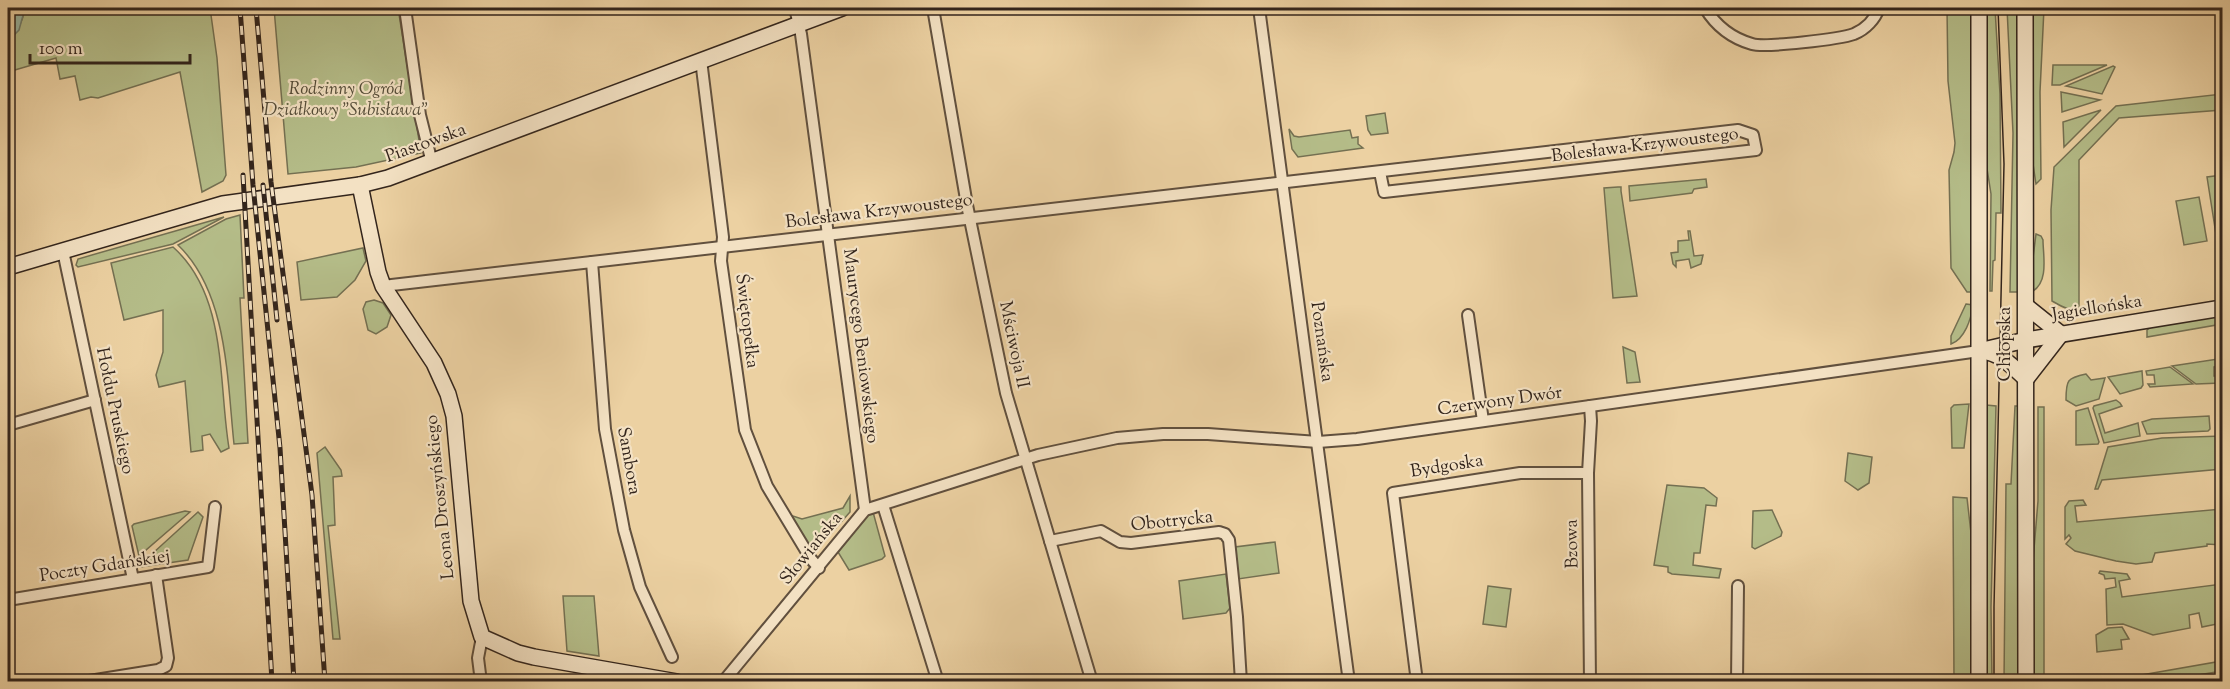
<svg xmlns="http://www.w3.org/2000/svg" width="2230" height="689" viewBox="0 0 2230 689" font-family="'Sorts Mill Goudy',serif">
	<rect width="100%" height="100%" fill="#ecd1a2"/>
	<filter id="stains"><feTurbulence type="fractalNoise" baseFrequency=".00333" numOctaves="4"/><feColorMatrix values="0 0 0 0 .2 0 0 0 0 .09 0 0 0 0 .02 0 0 0 .5 -.17"/></filter>
	<radialGradient id="worn" r=".72"><stop offset=".6" stop-color="#630" stop-opacity="0"/><stop offset="1" stop-color="#630" stop-opacity=".3"/></radialGradient>
	<g fill="#b4bc88" stroke="#747052" stroke-width="1.5">
		<path d="M25,8h185l7,50 9,117 -3,6 -21,11 -22,-120 -82,26 -7,-1 -11,3 -5,-24 -15,3 -4,-21 -48,14v-31c10,-9 15,-20 17,-33z"/>
		<path d="M274,8h124l23,145 -65,14 -68,7z"/>
		<path d="M1947,8h24l1,284h-5l-16,-24 -2,-98 5,-18 1,-9 -7,-62z"/>
		<path d="M1985,8h10l5,86 1,119h-5l-1,47 -2,1 -1,30h-2l1,-97 -5,-32z"/>
		<path d="M2007,8h12l-1,284h-8l3,-159z"/>
		<path d="M2032,8h12l-4,84 1,87 -5,5 -3,-20z"/>
		<path d="M2053,65h54l-47,20h-8z"/>
		<path d="M2113,66l2,1 -13,27 -36,-8z"/>
		<path d="M2061,92l39,8 -38,12z"/>
		<path d="M2222,94v16l-103,8 -40,42v150l62,-11 1,6c-38,7 -56,17 -90,-4l-1,-91 3,-43 62,-61z"/>
		<path d="M2101,110l-37,37 -1,-25z"/>
		<path d="M1385,113l3,20 -17,2 -3,-5 -2,-14z"/>
		<path d="M1289,129l5,7 5,1 51,-7 2,8 6,-1v7l5,4 -65,9 -6,-8z"/>
		<path d="M2222,175v71l-4,1 -11,-70z"/>
		<path d="M1706,179l1,8 -13,2 -2,4 -62,8 -1,-15z"/>
		<path d="M1618,187h3v4l16,105 -24,2 -9,-110z"/>
		<path d="M2199,197l8,44 -23,4 -8,-44z"/>
		<path d="M240,215l4,83h-4l8,145 -14,1c-7,-65 -6,-151 -56,-199l48,-26z"/>
		<path d="M224,217l-51,27 -95,23 -2,-2 2,-6z"/>
		<path d="M1688,231h2l4,25 9,-1 -2,9 -10,4 -2,-9 -13,2v6l-3,-3 -2,-11 7,-1v-11l11,-1z"/>
		<path d="M2036,234l5,2 2,4c0,15 6,41 -10,51l-1,-25z"/>
		<path d="M173,247c55,49 45,135 56,201l-8,4 -11,-18 -8,2 1,14 -12,2 -6,-71 -26,6 -3,-12 7,-23v-42l-39,10 -13,-57z"/>
		<path d="M363,248l3,13 -11,19 -18,17 -36,3 -4,-38z"/>
		<path d="M374,300l9,3 8,12 -4,12 -11,7 -8,-4 -5,-21 3,-7z"/>
		<path d="M1966,304l7,1c-2,14 -8,34 -22,39v-8z"/>
		<path d="M2222,315v9l-75,13v-7l4,-3z"/>
		<path d="M1623,347l12,5 5,30 -13,1z"/>
		<path d="M2218,359l3,2 1,5 -8,1v9h8l-1,7 -25,1 -24,-18z"/>
		<path d="M2170,367l23,17 -43,3 -2,-3h7l-1,-9h-7l-1,-4z"/>
		<path d="M2142,371l1,14 -2,3 -21,6 -12,-17z"/>
		<path d="M2086,374l5,6 14,-2 -6,21 -23,7 -10,-6c0,-20 1,-22 20,-26z"/>
		<path d="M2116,400l4,3 2,3 -23,8 6,19 33,-10 2,13 -36,7 -11,-35 1,-2z"/>
		<path d="M1969,404l-5,44h-12l-1,-40 3,-3z"/>
		<path d="M1986,405l10,1 -5,201 1,74 -6,1z"/>
		<path d="M2015,406h4v275l-15,1 2,-198h5z"/>
		<path d="M2038,407h6v274l-11,1v-121l5,-60z"/>
		<path d="M2088,408l11,34 -1,2 -22,1v-34z"/>
		<path d="M2209,416l1,13 -2,2 -61,3 -5,-12 10,-3z"/>
		<path d="M2222,436v33l-120,11 -4,9h-3l13,-42 54,-9z"/>
		<path d="M325,447l16,23 1,6 -9,1 2,48 -7,1 12,113h-7l-16,-186z"/>
		<path d="M1848,453l24,4 -3,26 -11,7 -13,-9z"/>
		<path d="M1667,485l37,3 13,10 -1,8 -10,-1 -6,48h-6l-1,12 28,4 -2,9 -47,-4 -4,-2v-5l-14,-2z"/>
		<path d="M850,496v16l-37,42 -23,-39 12,4 41,-11z"/>
		<path d="M1953,497l14,1 5,44 -1,139h-17z"/>
		<path d="M2083,500l3,5 -11,1 2,16 145,-13v36l-15,-1v2l-52,7 -3,9 -16,2 -20,-3 -41,-10 -9,-7 5,-6 -2,-3 -4,4v-32l4,-6z"/>
		<path d="M1772,510l10,22 -1,4 -26,13 -3,-2 1,-36z"/>
		<path d="M185,511l5,1 -51,44 -7,-30 2,-2z"/>
		<path d="M198,512l5,5 -15,43 -47,7v-3z"/>
		<path d="M873,512l12,44 -3,3 -33,11 -11,-18 30,-38z"/>
		<path d="M1275,542l4,31 -41,6 -3,-32z"/>
		<path d="M2100,571l27,3 3,5 -11,2 3,16 100,-13v39l-20,4 -3,-14 -10,2 1,13 -37,7 -30,-11 -16,1 -1,-36 10,-2 -1,-9 -10,1 -1,-4 -5,-2z"/>
		<path d="M1226,574l4,34 -4,5 -43,6 -4,-38z"/>
		<path d="M1488,586l23,3 -5,38 -23,-3z"/>
		<path d="M563,596h31l5,60 -32,-5z"/>
		<path d="M2122,627l7,12 -8,1 1,9 -25,3 -1,-17 12,-7z"/>
		<path d="M2222,661v10l-60,10h-55z"/>
	</g>
	<path fill="#99b7a3" stroke="#707d6d" stroke-width="1.5" d="M8,8h17l-6,22 -11,11z"/>
	<g fill="none" stroke-linecap="round" stroke-linejoin="round">
		<defs>
			<g id="street">
				<path d="M405,8l15,107 12,48"/>
				<path d="M795,8l6,26 64,476"/>
				<path d="M933,8l34,197 39,188 86,289"/>
				<path d="M1259,8l90,674"/>
				<path d="M1705,8c11,18 26,30 47,36 13,4 88,-5 102,-10 12,-5 21,-15 25,-26"/>
				<path d="M701,60l22,177 -2,24 24,169 22,56 44,73 8,9"/>
				<path d="M63,251l70,328"/>
				<path d="M592,262l13,167 19,101 16,57 32,70"/>
				<path d="M383,286l1355,-156 15,5 3,15 -372,42 -4,-20"/>
				<path d="M1468,315l15,106"/>
				<path d="M1590,406l1,15 -3,52 2,209"/>
				<path d="M8,425l87,-25"/>
				<path d="M883,505l55,177"/>
				<path d="M1050,541l51,-10 19,11 11,1 88,-11 6,2 4,6 8,77 4,65"/>
				<path d="M8,600l200,-33 7,-60"/>
				<path d="M83,682l75,-12 8,-4 2,-8 -12,-83"/>
				<path d="M481,682l-3,-24 4,-21"/>
				<path d="M723,682l142,-172 173,-55 79,-17 46,-4h45l110,8 39,-3 622,-88"/>
				<path d="M1417,682l-24,-189 127,-20h68"/>
				<path d="M1737,682l1,-96"/>
			</g>
			<g id="secondary">
				<path d="M2025,8l1,674"/>
				<path d="M360,185l18,87 5,14 51,77 14,31 6,22 17,185 11,36 36,16 16,4 143,25"/>
				<path d="M8,267l215,-63 137,-19 28,-7 454,-170"/>
				<path d="M2026,306l35,28"/>
				<path d="M1979,351l47,-11 196,-32"/>
				<path d="M1982,351c19,2 30,15 44,28"/>
				<path d="M2026,379l35,-45"/>
				<path d="M1979,682v-674"/>
			</g>
		</defs>
		<use href="#street" stroke="#61503e" stroke-width="14"/>
		<use href="#secondary" stroke="#33251c" stroke-width="18"/>
		<use href="#street" stroke="#f3e1c3" stroke-width="10"/>
		<use href="#secondary" stroke="#f3e1c3" stroke-width="15"/>
		<path stroke="#33251c" stroke-width="1.5" d="M1994,682v-75l10,-443 -6,-156"/>
		<defs>
			<g id="rail">
				<path d="M240,8l13,177 27,263 14,234"/>
				<path d="M256,8l15,174 41,313 13,187"/>
				<path d="M243,175l29,507"/>
				<path d="M263,185l14,135"/>
			</g>
		</defs>
		<use href="#rail" stroke="#33251c" stroke-width="5"/>
		<use href="#rail" stroke="#f3e1c3" stroke-width="3" stroke-dasharray="9" stroke-linecap="butt"/>
	</g>
	<g text-anchor="middle" dominant-baseline="central" stroke-width="4.5" stroke-linejoin="round" paint-order="stroke">
		<g font-size="18" font-style="italic" fill="#534b37" stroke="#f3e1c3">
			<text x="346" y="90">Rodzinny Ogród<tspan x="346" dy="21">Działkowy "Subisława"</tspan></text>
		</g>
		<g font-size="18" fill="#33251c" stroke="#f3e1c3">
			<text transform="translate(426 144) rotate(-20)">Piastowska</text>
			<text transform="translate(1645 146) rotate(-7)">Bolesława Krzywoustego</text>
			<text transform="translate(879 212) rotate(-7)">Bolesława Krzywoustego</text>
			<text transform="translate(2097 309) rotate(-9)">Jagiellońska</text>
			<text transform="translate(746 321) rotate(83)">Świętopełka</text>
			<text transform="translate(1321 342) rotate(82)">Poznańska</text>
			<text transform="translate(2006 344) rotate(-90)">Chłopska</text>
			<text transform="translate(1013 345) rotate(78)">Mściwoja II</text>
			<text transform="translate(860 346) rotate(83)">Maurycego Beniowskiego</text>
			<text transform="translate(1500 402) rotate(-8)">Czerwony Dwór</text>
			<text transform="translate(114 411) rotate(78)">Hołdu Pruskiego</text>
			<text transform="translate(628 461) rotate(80)">Sambora</text>
			<text transform="translate(1447 467) rotate(-9)">Bydgoska</text>
			<text transform="translate(441 497) rotate(-96)">Leona Droszyńskiego</text>
			<text transform="translate(1172 522) rotate(-6)">Obotrycka</text>
			<text transform="translate(1573 544) rotate(-91)">Bzowa</text>
			<text transform="translate(812 549) rotate(-51)">Słowiańska</text>
			<text transform="translate(105 567) rotate(-9)">Poczty Gdańskiej</text>
		</g>
	</g>
	<rect width="2230" height="689" fill="none" stroke="#ecd1a2" stroke-width="30"/>
	<rect x="9" y="9" width="2212" height="671" fill="none" stroke="#33251c" stroke-width="3"/>
	<rect x="15" y="15" width="2200" height="659" fill="none" stroke="#33251c" stroke-width="1.5"/>
	<path d="M30 54v9h160v-9" fill="none" stroke="#33251c" stroke-width="3"/>
	<text x="39" y="54" font-size="18" fill="#33251c" stroke="#f3e1c3" stroke-width="4.5" paint-order="stroke">100 m</text>
	<rect width="100%" height="100%" filter="url(#stains)"/>
	<rect width="100%" height="100%" fill="url(#worn)"/>
</svg>
